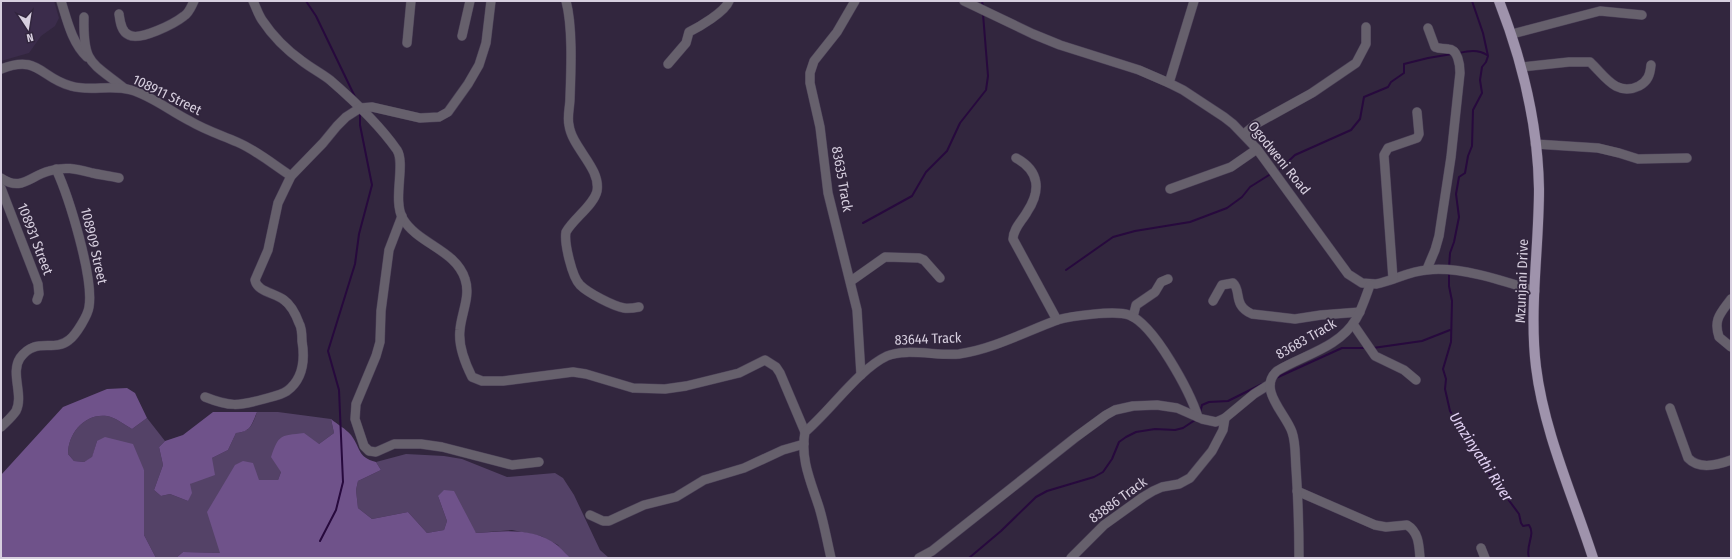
<svg xmlns="http://www.w3.org/2000/svg" width="1732" height="559" viewBox="0 0 1732 559" font-family="'Fira Sans Condensed',sans-serif">
	<rect width="100%" height="100%" fill="#32263e"/>
	<path fill="#3b2c4b" d="M1,1h53l5,17 -4,8 -14,10 -12,17 -28,8z"/>
	<g fill="#544267">
		<path d="M257,412h21l53,7 3,14 -53,39 -3,8h-19l-39,73 -37,-1 -7,6h-20l-12,-23v-65l-47,-29 -5,17 -8,4 -10,-1 -6,-7c0,-21 17,-41 39,-38 8,1 18,9 25,13l15,-11 18,23 -6,6 4,18 -9,25 7,6 9,-2 18,7 2,-17 22,-26 16,-8 8,-17c15,-2 16,-8 21,-21z"/>
		<path d="M406,454l38,2 18,3 45,18 48,-4 8,5 11,17 26,55 9,8h-38l-8,-5 -5,-8 -17,-9 -29,-6 -36,3 -38,-37 9,25 -3,9 -17,3 -19,-21 -36,7 -14,-11 -2,-18 2,-9 23,-11 -5,-8z"/>
	</g>
	<g fill="#6f528a">
		<path d="M127,388l8,5 12,25 -15,11c-7,-4 -17,-12 -25,-13 -22,-3 -39,17 -39,38l6,7 10,1 8,-5 5,-16 8,-4 28,7 11,26v65l12,23h-155v-83l62,-68 44,-18z"/>
		<path d="M213,412h44c-6,14 -6,19 -21,21l-8,17 -16,8 3,17 -25,9 2,9 -4,8 -18,-7 -9,2 -7,-6 9,-25 -4,-18 6,-6 18,-6z"/>
		<path d="M331,419c6,5 15,10 20,16 10,13 6,22 25,27l5,8 -23,11 -2,9 2,18 14,11 36,-7 19,21 17,-3 3,-9 -9,-25 6,-6 10,1 22,42c27,-2 58,-6 81,12 5,4 8,9 14,13h-395l7,-6 37,1 -13,-41 28,-47 8,-4 10,2 6,17h19l3,-8 -10,-15c8,-23 9,-21 33,-24l15,11 15,-11z"/>
	</g>
	<g fill="none" stroke-linecap="round" stroke-linejoin="round">
		<g stroke="#27093d" stroke-width="2">
			<path d="M306,1l10,15 40,83"/>
			<path d="M982,1l1,6"/>
			<path d="M1459,53c9,-2 19,-4 28,2"/>
			<path d="M1280,169l15,-14 56,-25 9,-11 4,-22 24,-10 3,-5 13,-9v-9l24,-6 24,-4"/>
			<path d="M863,223l49,-27 14,-24 21,-21 13,-28 26,-33 2,-14 -5,-62"/>
			<path d="M1449,268l1,-15 4,-11 5,-25 -3,-23 3,-17 6,-4 3,-17 4,-10 1,-36 9,-17 -2,-13 2,-13 4,-5 2,-6 -5,-23 -11,-32"/>
			<path d="M1066,270l47,-33 22,-6 55,-9 37,-14 15,-11 8,-10 19,-12"/>
			<path d="M1449,272v14l3,15 -1,41 -8,27 3,10 -1,10 5,22 38,61 31,42 2,9 2,3 6,-1c7,10 -4,20 0,33"/>
			<path d="M1373,348l49,-7 28,-11"/>
			<path d="M1276,378l66,-30h25"/>
			<path d="M1200,413l2,-8 7,-3 19,-1 34,-17"/>
			<path d="M320,541l16,-31 7,-28 -4,-92 -11,-39 27,-87 4,-30 13,-49 -12,-60v-13"/>
			<path d="M969,558l32,-27 35,-34 11,-6 47,-14 9,-5 9,-13 7,-17 7,-5 10,-5 19,-3 20,1 8,-2 12,-8"/>
		</g>
		<defs>
			<g id="minor">
				<path d="M61,1c6,19 11,42 26,56"/>
				<path d="M253,1c3,6 5,13 9,19 10,15 26,31 40,41 9,7 19,12 28,19 22,19 51,47 67,70 9,14 -5,50 6,69 15,25 53,31 62,60 6,17 -4,35 -5,51 -2,16 5,33 12,47l10,4h21l70,-9 13,2 47,14 32,1 21,-3 53,-13 26,-13 11,7 4,6 25,59"/>
				<path d="M566,1c7,26 5,70 4,97 0,9 -3,18 -1,27 3,23 32,43 28,66 -3,14 -24,28 -31,41 -2,11 6,45 14,53 8,8 33,21 44,23 5,1 10,0 15,-1"/>
				<path d="M855,1l-18,31 -23,29 -4,12v10l10,44 8,66 29,117 4,65"/>
				<path d="M964,1l69,33 27,11 79,25 30,13 14,7 41,27 9,7 24,25 91,125 14,9 14,1c17,-3 33,-13 51,-14 33,-4 77,11 108,21"/>
				<path d="M119,14c1,7 2,18 10,21 11,6 45,-11 55,-19 5,-3 7,-9 10,-15"/>
				<path d="M84,17c-1,47 6,44 40,71"/>
				<path d="M1512,34l88,-23 42,4"/>
				<path d="M462,36l8,-35"/>
				<path d="M407,43l4,-42"/>
				<path d="M668,64l18,-21 3,-11c10,-5 36,-20 40,-31"/>
				<path d="M1521,67l48,-5h21c15,14 26,35 49,24 9,-5 11,-11 12,-21"/>
				<path d="M1,69c38,-15 39,9 70,17 19,6 40,-2 60,4 21,6 39,21 59,31 15,9 31,14 47,21 19,8 37,23 54,34"/>
				<path d="M1169,83l25,-82"/>
				<path d="M1244,134l12,-10 56,-31 44,-30 10,-19v-17"/>
				<path d="M1535,144l63,4 21,5 19,6 49,-1"/>
				<path d="M1016,158c24,13 25,33 11,54 -5,9 -14,17 -14,27l44,81"/>
				<path d="M1,178c20,14 29,-2 48,-7 16,-5 27,-2 43,2 9,2 18,3 27,5"/>
				<path d="M1,188l37,96 1,10 -2,6"/>
				<path d="M1170,189l61,-22 26,-18"/>
				<path d="M402,216l-13,34 -8,61 -1,31 -4,14 -20,48 -1,15 9,27 5,5 7,1 18,-8h27l21,3 70,18 27,-3"/>
				<path d="M1427,269l8,-19 4,-14 12,-79 9,-84c0,-8 -2,-24 -12,-24 -5,-1 -8,0 -13,-2l-7,-19"/>
				<path d="M1393,279l-9,-124 4,-7 29,-10 2,-4 -2,-22"/>
				<path d="M851,281l34,-24 34,1 5,2 16,18"/>
				<path d="M1731,299c-10,14 -18,20 -12,38l12,10"/>
				<path d="M1213,301l9,-16 11,-2c9,8 -1,22 19,31l43,5 26,-4 39,-3"/>
				<path d="M1133,317l3,-12 19,-13 6,-10 7,-3"/>
				<path d="M1353,324l22,32 29,14 12,10"/>
				<path d="M205,397c25,10 33,9 59,2 7,-2 17,-4 23,-8 16,-12 18,-32 15,-50 0,-6 0,-13 -3,-18 -3,-8 -8,-18 -15,-23 -8,-7 -27,-8 -29,-20l13,-30 10,-47 13,-27 32,-33 14,-17 9,-9 14,-9 12,-1 48,11 19,-1 9,-5 20,-28 11,-19 7,-22 5,-42"/>
				<path d="M1670,408l18,50c11,12 30,7 43,2"/>
				<path d="M1,427c5,-5 11,-10 15,-16 8,-16 -6,-38 4,-53 16,-22 33,-5 49,-18 7,-5 19,-25 20,-33 5,-29 -20,-110 -33,-138"/>
				<path d="M1297,491l78,34 11,2 21,-2c12,7 12,21 13,33"/>
				<path d="M590,515l13,6h6l35,-16 32,-8 28,-17 40,-12 39,-18 21,-6"/>
				<path d="M1481,548l4,10"/>
				<path d="M831,558c-4,-17 -7,-35 -12,-51 -8,-25 -19,-48 -14,-75 25,-21 54,-63 82,-76 17,-8 52,0 72,-2 34,-5 66,-22 98,-34 14,-4 58,-10 72,-5 25,9 61,77 69,102"/>
				<path d="M919,558l13,-7 144,-114 30,-22 9,-5 18,-4 24,-1 20,3 25,11 14,3 9,-4 29,-24 16,-10"/>
				<path d="M1071,558l33,-33 39,-28 10,-6 9,-4 17,-3 11,-6 22,-27 11,-21 2,-12"/>
				<path d="M1299,558c0,-30 -1,-60 -3,-90 -1,-11 0,-25 -4,-36 -6,-18 -35,-43 -15,-61 26,-16 62,-23 79,-52 6,-10 10,-23 14,-34"/>
			</g>
			<path id="major" d="M1499,1c23,59 39,125 40,188 0,59 -10,120 -3,178 8,65 37,129 57,191"/>
		</defs>
		<use href="#minor" stroke="#4c4158" stroke-width="10"/>
		<use href="#major" stroke="#4c4158" stroke-width="11"/>
		<use href="#minor" stroke="#66606c" stroke-width="9"/>
		<use href="#major" stroke="#9f93ac" stroke-width="10"/>
	</g>
	<g text-anchor="middle" dominant-baseline="central" stroke-width="3.5" stroke-linejoin="round" paint-order="stroke">
		<g font-size="14" fill="#d7cfdf" stroke="#32263e">
			<text transform="translate(167 95) rotate(26)">108911 Street</text>
			<text transform="translate(1279 158) rotate(51)">Ogodweni Road</text>
			<text transform="translate(842 179) rotate(80)">83635 Track</text>
			<text transform="translate(35 239) rotate(69)">108931 Street</text>
			<text transform="translate(94 246) rotate(77)">108909 Street</text>
			<text transform="translate(1522 281) rotate(-88)">Mzunjani Drive</text>
			<text transform="translate(928 339) rotate(-2)">83644 Track</text>
			<text transform="translate(1306 339) rotate(-30)">83683 Track</text>
			<text transform="translate(1118 500) rotate(-36)">83886 Track</text>
		</g>
		<g font-size="15" font-style="italic" fill="#e3d3f5" stroke="#32263e">
			<text transform="translate(1481 457) rotate(57)">Umzinyathi River</text>
		</g>
	</g>
	<rect width="1732" height="559" fill="none" stroke="#d7cfdf" stroke-width="4"/>
	<g transform="translate(28 28) rotate(168)" stroke="#32263e" stroke-width="3" paint-order="stroke">
	<path d="M0-3L7 15L0 10L-7 15Z" fill="#d7cfdf"/>
	<text y="-6" font-size="11" font-weight="bold" text-anchor="middle" fill="#d7cfdf">N</text>
	</g>
</svg>
